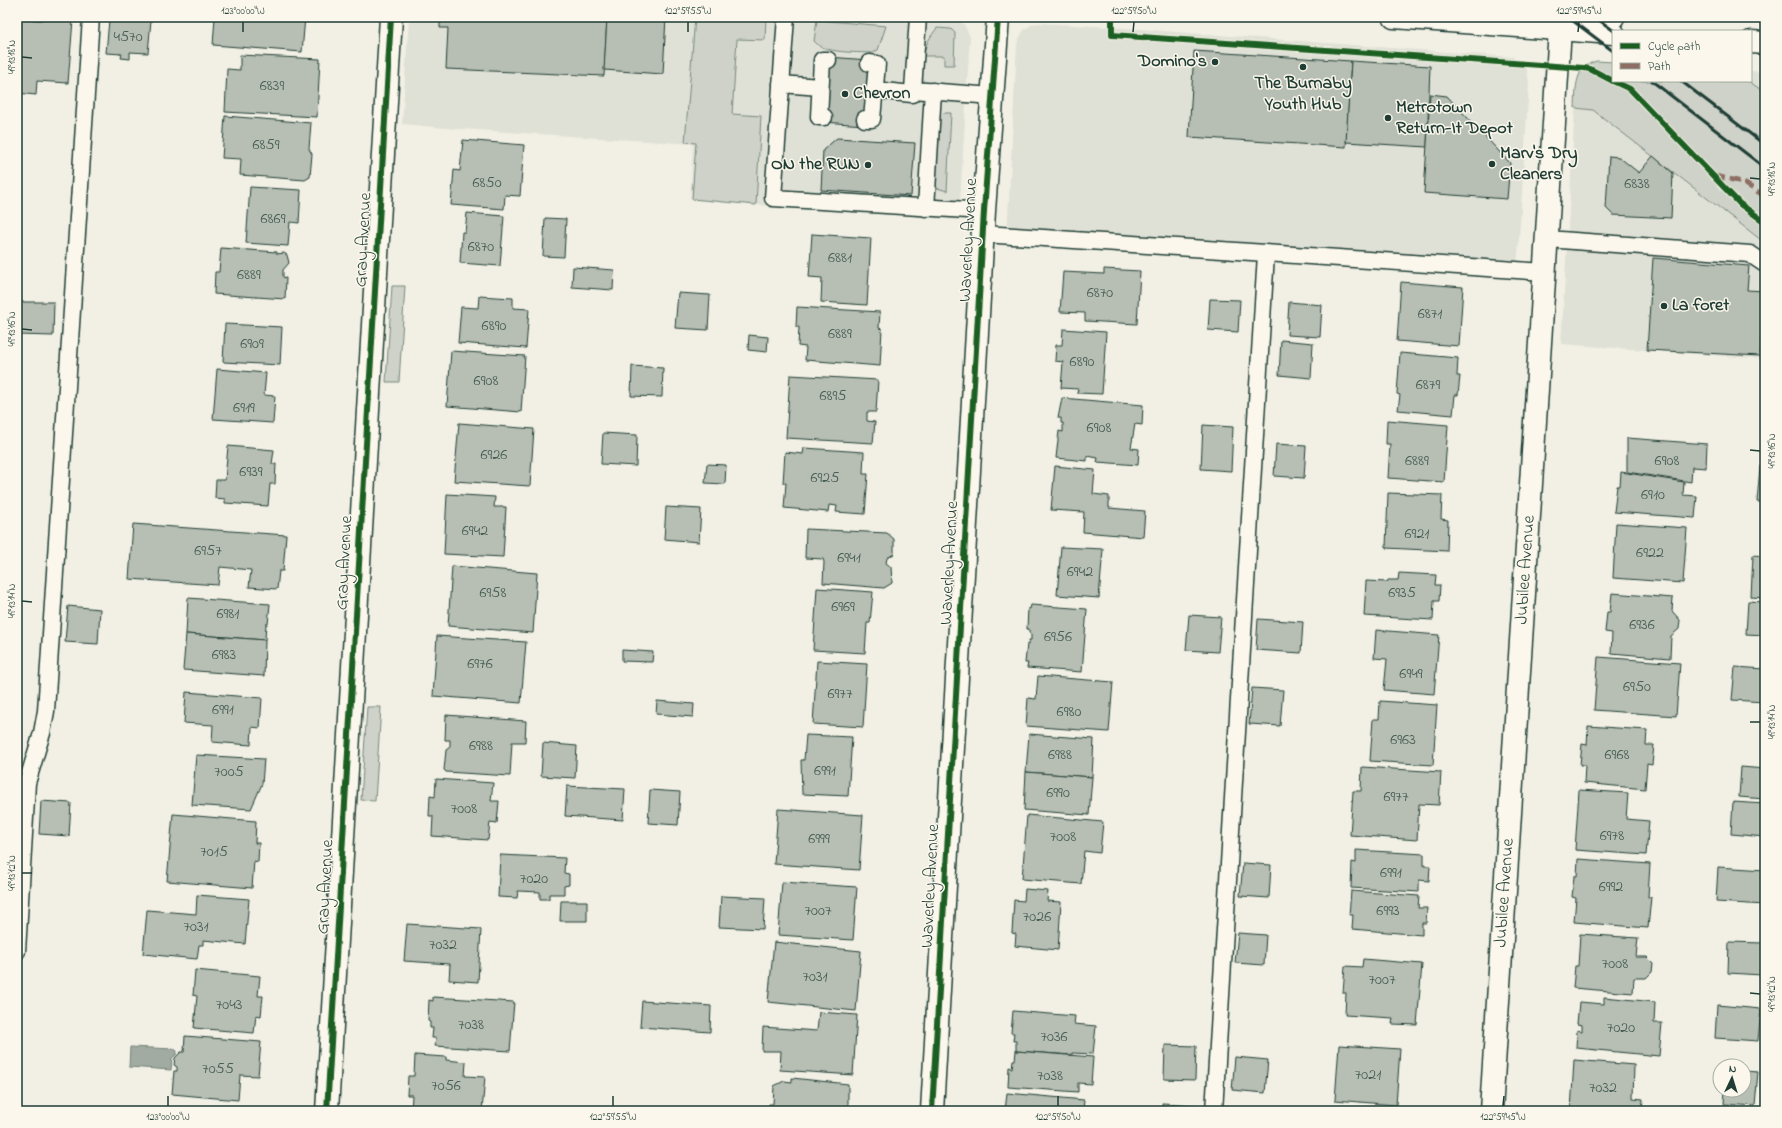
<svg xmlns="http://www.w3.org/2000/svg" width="1782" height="1128" viewBox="0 0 1782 1128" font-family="'Indie Flower',sans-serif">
	<rect width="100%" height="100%" fill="#f2f0e5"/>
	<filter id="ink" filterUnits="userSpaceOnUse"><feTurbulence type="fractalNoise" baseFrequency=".025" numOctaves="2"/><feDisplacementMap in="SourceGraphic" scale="8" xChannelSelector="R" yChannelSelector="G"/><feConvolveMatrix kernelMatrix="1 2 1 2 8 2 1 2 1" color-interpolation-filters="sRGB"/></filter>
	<g filter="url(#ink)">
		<g fill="#e0e1d6">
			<path d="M409,17l545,1 10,6 6,13 -11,183 -269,-20 3,-56 -249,-16 -42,-4z"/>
			<path d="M1038,23l73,4 402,30 14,12 2,15 -12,186 -510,-34 10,-192 2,-6 5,-8 7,-5z"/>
			<path d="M1751,71l14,1v20l-17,-11h3z"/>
			<path d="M1575,108l18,2 172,133v116l-204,-15z"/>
		</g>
		<g fill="#cfd2c8" stroke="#77887e">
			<path d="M695,17h71l-1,23 -28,-1 -5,75 29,2 -5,89 -64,-6 4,-56 -11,-1z"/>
			<path d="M817,20l69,6 -8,24 -6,3c-16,-1 -48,1 -58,-12z"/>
			<path d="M937,28l14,1 4,4 -1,32h-10v-9h-20c1,-12 6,-19 13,-28z"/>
			<path d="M1597,61l16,1v19h135l17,11v151l-172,-133 -18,-2c1,-19 -1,-42 22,-47z"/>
			<path d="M943,113h8l-4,78 -10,-3 -4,-7 5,-63z"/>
			<path d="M392,286h13l-6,96h-13z"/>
			<path d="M367,707h14l-6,94 -14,-1z"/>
		</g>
		<path fill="#a2aba1" stroke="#6e7f75" d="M130,1047l44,2 3,2 -1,4 -4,3 -1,12 -42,-3z"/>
		<g fill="#b7beb3" stroke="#1f3d34">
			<path d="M215,17h90l-3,35 -89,-7z"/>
			<path d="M440,17h167l-3,59 -158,-7 2,-41h-8z"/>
			<path d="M607,17h59l-3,57 -59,-4z"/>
			<path d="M48,18l25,2 -5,63 -31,-2 -1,14 -19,-2v-74l24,1z"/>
			<path d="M132,18l19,2 -3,33 -18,-1v7l-9,-1 1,-4 -16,-1 3,-33 23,1z"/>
			<path d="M1194,51l157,10 -5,86 -157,-10z"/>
			<path d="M240,55l80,4 -3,58 -92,-5 2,-43 13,1z"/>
			<path d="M828,57l41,3 -5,65 -41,-3z"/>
			<path d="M1351,61l79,5 -3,81 -81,-5z"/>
			<path d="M1430,94l17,2 63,67 -3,36 -83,-6z"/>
			<path d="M225,116l86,7 -2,26 3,5 -2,23 -5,3 -65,-5 1,-16 -19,-1z"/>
			<path d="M837,138l78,5 -4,53 -90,-6 2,-40z"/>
			<path d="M463,140l61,5 -4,51 -15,-1 -1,14 -53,-4 3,-35 6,1z"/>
			<path d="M1609,156l10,1 20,16 14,-17 20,17 -2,45 -58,-3 -7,-7z"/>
			<path d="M250,187l51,3 -2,33 -9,-1 -2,24 -42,-3z"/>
			<path d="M467,213l37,3 -4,50 -40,-3 2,-31h3z"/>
			<path d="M545,218l21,1 -2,38 -21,-1z"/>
			<path d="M812,234l59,4 -4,67 -46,-3 1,-24 -13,-1z"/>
			<path d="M221,248l56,4v2l7,-1 3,2 2,8 -6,7v7l3,1 -1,21 -71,-5 1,-22h4z"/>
			<path d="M1653,258l96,8 -2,24 18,1 -5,65 -113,-6z"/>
			<path d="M573,267l41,3 -1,20 -41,-3z"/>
			<path d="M1104,269l36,2 -3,53 -52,-3v-8l-25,-1 3,-40 41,2z"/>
			<path d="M1401,282l62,5 -4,59 -62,-5z"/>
			<path d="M678,293l32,2 -2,35 -33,-2z"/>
			<path d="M479,296l34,2v10l16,1 -3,39 -68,-5 3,-36 17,1z"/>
			<path d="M1210,299l30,1 -2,32 -30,-2z"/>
			<path d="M17,302h37l-1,34 -36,-1z"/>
			<path d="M1289,302l33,3 -2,32 -33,-2z"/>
			<path d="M797,307l83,5 -1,16 3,1 -2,37 -75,-6 1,-13 -8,-1 1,-19h-3z"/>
			<path d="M225,324l57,3 -2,38 -57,-3z"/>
			<path d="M1063,329l43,3 -4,62 -25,-1 1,-4 -17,-1 2,-26 -8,-1 1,-16h6z"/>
			<path d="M749,335l19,2 -1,15 -19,-2z"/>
			<path d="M1281,340l32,3 -2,35 -32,-3z"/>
			<path d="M451,351l74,5 -4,56 -74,-6z"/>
			<path d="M1400,353l58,5 -1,18h3l-2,19h-3l-2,20 -55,-5 2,-15 -3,-1z"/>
			<path d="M632,366l31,2 -1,29 -31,-1z"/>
			<path d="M217,369l49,4 -2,22 11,1 -2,27 -60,-4z"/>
			<path d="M790,375l88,5 -2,32h-9v9l8,1 -2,21 -87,-5z"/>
			<path d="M1062,398l81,7 -1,20 -7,-1 -4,24 8,1 -1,16 -41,-3 1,-4 -11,-2v5l-31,-3 3,-27 4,1v-9h-2v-5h-3z"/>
			<path d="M1387,420l61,5 -4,57 -56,-4 2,-34h-4z"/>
			<path d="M459,423l75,6 -4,57 -76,-5z"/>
			<path d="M1203,425l30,2 -2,44 -30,-2z"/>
			<path d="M603,433l34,2 -1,31 -35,-2z"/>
			<path d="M1627,438l80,6 -1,24 -14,-1 -1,15 -64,-10z"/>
			<path d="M1276,444l30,2 -2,32 -30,-2z"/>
			<path d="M228,446l46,4 -2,14h4l-1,20h-5l-2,22 -43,-3v-4l-10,-1 1,-18h9z"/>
			<path d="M804,448l60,4 -1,22h5l-3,40 -29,-2 1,-6 -8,-1 -1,7 -44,-4 2,-25h-3l2,-31 18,2z"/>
			<path d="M707,464l19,1 -1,19 -20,-1z"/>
			<path d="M1055,466l40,4 -2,24 16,2v12l36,3 -2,26 -60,-5 1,-20 -33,-2z"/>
			<path d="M1760,466h5v36h-8z"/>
			<path d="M1621,472l63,10 -1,13 14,1 -2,22 -81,-6 3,-26h3z"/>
			<path d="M1388,493l54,2 -1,24 7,1 -1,31 -61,-3z"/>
			<path d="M447,494l48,3 -1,10h12l-3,50 -59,-3z"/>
			<path d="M666,507l35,2 -2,33 -35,-3z"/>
			<path d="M1616,523l71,5 -4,55 -70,-5z"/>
			<path d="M133,524l153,11 -3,36h-4l-2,18 -28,-2 2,-17 -31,-3 -2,18 -89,-6z"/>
			<path d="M806,529l81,4 7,6v15l-7,4 -1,5 5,4 1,16 -8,5 -61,-5 1,-21 -1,-3 -18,-1z"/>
			<path d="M1061,547l42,2 -4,49 -42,-3z"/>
			<path d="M1753,555l12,1v42l-14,-1z"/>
			<path d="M452,566l85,7 -4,60 -85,-7z"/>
			<path d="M1399,573l37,2 -1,10h5l-1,16h-5l-1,19 -69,-4 2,-35 21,1 1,-2h10z"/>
			<path d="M817,588l56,4 -3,31h-3l-2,30 -52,-3z"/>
			<path d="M1612,593l61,5 -1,13 8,9 -1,9 -8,7 -1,22 -59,-5 1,-20 -7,-1 2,-20h3z"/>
			<path d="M188,598l82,6 -2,20h-2l-1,16 -79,-6z"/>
			<path d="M1748,601l17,1v33l-19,-1z"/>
			<path d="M1031,605l56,4 -5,63 -55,-4 1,-5h-3l2,-19h2v-4h2v-6l-2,-1v-4h-2l1,-21 2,1z"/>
			<path d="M68,606l32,3 -2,35 -33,-2z"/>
			<path d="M1189,615l32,2 -3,35 -32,-2z"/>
			<path d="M1258,619l45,3 -2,31 -45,-3z"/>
			<path d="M1376,630l63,5 -5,59 -50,-4 3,-31 -13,-1z"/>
			<path d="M186,634l79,6 -1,36 -81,-6z"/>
			<path d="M437,636l89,6 -5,61 -88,-7z"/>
			<path d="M622,650l31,2 -1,10 -30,-1z"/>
			<path d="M1598,657l82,6 -4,53 -82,-6z"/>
			<path d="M817,661l50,3 -4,63 -50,-3z"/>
			<path d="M1735,667l30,2v33l-33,-2z"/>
			<path d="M1038,676l75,6 -4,50 -83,-6 2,-28 8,1z"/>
			<path d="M1252,688l31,2 -3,36 -31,-2z"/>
			<path d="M186,692l76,6 -2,30 -8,-1 -1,18 -39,-3 1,-17 -29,-2z"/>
			<path d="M657,701l37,3 -1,13 -37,-3z"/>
			<path d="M1380,701l57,4 -4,60 -63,-4 3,-42h6z"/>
			<path d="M446,715l80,6 -1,21h-13l-2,34 -64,-4 -2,-2 2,-20 4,-3v-7h-5z"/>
			<path d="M1588,726l59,4 -1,15h8l-2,20 -5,-1 -2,25 -61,-6 1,-18h-5l2,-21 5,1z"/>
			<path d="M1029,734l65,5 -2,38 -66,-5z"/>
			<path d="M806,735l46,2 -4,59 -46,-2 -1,-34h3z"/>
			<path d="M543,743l34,3 -2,32 -34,-2z"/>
			<path d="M196,755l68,4 -2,25 -11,25 -59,-4z"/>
			<path d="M1362,767l79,5 -2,33 -20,-1 -2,36 -67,-5 3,-44h8z"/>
			<path d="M1741,767l24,2v30l-26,-2z"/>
			<path d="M1026,772l66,5 -3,38 -65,-5z"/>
			<path d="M436,779l57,4 -2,18h8l-2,22 -7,-1 -2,18 -56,-4 1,-20h-4l1,-20 5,1z"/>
			<path d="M567,786l58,3 -2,31 -58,-4z"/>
			<path d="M650,790l30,2 -2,33 -30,-2z"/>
			<path d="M1579,790l49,3 -2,26 23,2 -3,34 -71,-5z"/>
			<path d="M41,801l30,2 -2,33 -30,-2z"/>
			<path d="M1733,802l32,2v33l-34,-3z"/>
			<path d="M778,809l85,6 -4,55 -85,-6z"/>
			<path d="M173,814l83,7 -1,22h4l-1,19 -4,-1 -2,27 -85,-7z"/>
			<path d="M1027,815l76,7 -3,31 -16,-2 -3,33 -59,-5z"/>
			<path d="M1356,850l68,4v12h6l-1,15 -10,-1v12l-68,-4 1,-26 4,1z"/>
			<path d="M500,855l65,3 -1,15 5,1v11l-5,1v8h-15v5h-9v-7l-22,-1 -1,7 -19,-1z"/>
			<path d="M1578,859l72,5 -2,33h3l-3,31 -74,-6 2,-24 -4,-1 2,-21h3z"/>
			<path d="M1243,863l28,2 -2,33 -29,-2z"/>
			<path d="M1718,867l47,3v35l-49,-3z"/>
			<path d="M782,882l75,5 -4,53 -75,-5z"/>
			<path d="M1025,889l23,2 -1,10 14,1 -3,48 -43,-4 1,-12 -4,-1 2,-33 10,1z"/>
			<path d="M1351,891l68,5 -1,12h9l-1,15h-4v12l-70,-6 1,-14h-4z"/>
			<path d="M197,895l52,4 -4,45 -42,-4v5h-4l-2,14 -54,-5 4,-44 49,4z"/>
			<path d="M721,896l44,2 -2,31 -44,-2z"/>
			<path d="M561,901h26v20h-27z"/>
			<path d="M407,924l74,5 -3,53 -29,-2 1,-16 -46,-3z"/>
			<path d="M1238,933l28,2 -2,30 -29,-2z"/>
			<path d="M1580,934l58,4 -2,19h11l6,6 -1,9 -6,6h-12l-1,15 -60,-5 2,-22h3z"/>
			<path d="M774,942l87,9 -5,60 -88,-9z"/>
			<path d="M1729,942l34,1 -1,32 -34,-2z"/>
			<path d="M1363,959l59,5 -5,61 -25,-1 1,-6 -48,-3 1,-22h-3l2,-27 17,1z"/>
			<path d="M195,970l65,6 -2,20h5l-2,20 -5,-1 -2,18 -60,-5 3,-32 -4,-1z"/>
			<path d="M433,997l81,5 -4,49 -75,-5 1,-8h-4l1,-10h-3v-6l-2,-1 1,-21 4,1z"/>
			<path d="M1604,997l51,5 -1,21h8l-3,33 -83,-8 1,-18 5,1v-6l-5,-1 2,-22 25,2z"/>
			<path d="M642,1001l69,5 -1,26 -70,-5z"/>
			<path d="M1717,1005l44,4 -3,32 -43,-3z"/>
			<path d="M1013,1011l62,5 -1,8 22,2 -3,28 -21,-1v2l-56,-4v-10h-3l1,-8h-3z"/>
			<path d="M819,1012l38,3 -4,60 -73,-5 1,-19h-19l1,-24 54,4z"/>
			<path d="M185,1036l76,6 -3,34 -18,-1 -2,25 -66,-6 2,-23h3v-4l-3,-2 1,-7 6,-6h3z"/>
			<path d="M1165,1045l31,1 -1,34 -31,-1z"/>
			<path d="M1339,1045l61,4 -4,56 -61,-5z"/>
			<path d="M1016,1051l77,6 -2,27 -13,-1v9l-70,-5 1,-20 3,1 1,-8h2z"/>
			<path d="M415,1055l31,2v3l20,2 -1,14 20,1 -3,34h-71l1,-16h-5l1,-19h6z"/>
			<path d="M1235,1057l33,3 -3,33 -33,-3z"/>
			<path d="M1574,1060l60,5 -1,33 10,1 -1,12h-71z"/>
			<path d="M1744,1071l14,1 -3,34 -31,-2 1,-14h19z"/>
			<path d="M792,1078l56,6v23h5v4h-84v-7h4l1,-18 10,-5 8,1z"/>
			<path d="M1007,1093l77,7 -1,11h-78z"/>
			<path d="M1162,1103l33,2 -1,6h-32z"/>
		</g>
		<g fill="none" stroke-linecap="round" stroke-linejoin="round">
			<defs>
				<g id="lane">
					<path d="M786,17l-13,181 211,13"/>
					<path d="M918,17l-5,73 80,6"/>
					<path d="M781,84l39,3"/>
					<path d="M874,90l38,4 1,-4"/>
					<path d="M824,117h-5l3,-57h6"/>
					<path d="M865,119h7l5,-55 -8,-1"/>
					<path d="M926,208l7,-117"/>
					<path d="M984,234l561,38"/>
					<path d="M1547,239l203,15 15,10"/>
					<path d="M17,951l10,-168 15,-50 4,-22 45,-694"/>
					<path d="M1214,1111l52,-857"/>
				</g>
				<g id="street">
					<path d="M1600,32l13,-15"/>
					<path d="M327,1111l64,-1094"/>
					<path d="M932,1111l52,-900 14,-194"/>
					<path d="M1491,1111l69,-1082"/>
				</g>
				<g id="secondary">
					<path d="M1394,17l219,16"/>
					<path d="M1751,42l14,1"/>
				</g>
			</defs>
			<use href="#lane" stroke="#1f3d34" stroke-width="19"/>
			<use href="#street" stroke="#1f3d34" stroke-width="25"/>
			<use href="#secondary" stroke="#1f3d34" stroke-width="25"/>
			<use href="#lane" stroke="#fbf7ec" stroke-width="16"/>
			<use href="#street" stroke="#fbf7ec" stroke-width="22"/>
			<use href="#secondary" stroke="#fbf7ec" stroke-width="22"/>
			<g stroke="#1f3d34" stroke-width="3">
				<path d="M1568,17l45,34"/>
				<path d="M1595,17l19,14"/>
				<path d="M1652,81l113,87"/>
				<path d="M1681,81l84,64"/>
			</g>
			<path stroke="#8d6e63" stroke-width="5" stroke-dasharray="10 5" stroke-linecap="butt" d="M1715,176l27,6 23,14"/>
			<defs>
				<g id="cycleway">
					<path d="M1112,17v18l472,33 6,1 23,12"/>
					<path d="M1613,81l17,8 110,115 25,18"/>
					<path d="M327,1111l64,-1094"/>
					<path d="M932,1111l52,-900 14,-194"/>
				</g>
			</defs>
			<use href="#cycleway" stroke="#fbf7ec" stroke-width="8"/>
			<use href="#cycleway" stroke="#1b5e20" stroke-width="6"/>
		</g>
	</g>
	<path fill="none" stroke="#1f3d34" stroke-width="1.5" d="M243,32v-10M688,32v-10M1133,32l1,-10M1578,32l1,-10M22,57l10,1M1750,178l10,1M22,329l10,1M1750,450l10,1M22,601l10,1M1750,722h10M22,873h10M1750,993l10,1M168,1106v-10M613,1106v-10M1058,1106v-10M1503,1106l1,-10"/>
	<g fill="#1f3d34" stroke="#fbf7ec" stroke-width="1.5">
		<circle cx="1215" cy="62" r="4"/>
		<circle cx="1303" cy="67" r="4"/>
		<circle cx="845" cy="94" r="4"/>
		<circle cx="1388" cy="118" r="4"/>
		<circle cx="1492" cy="164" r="4"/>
		<circle cx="868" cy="165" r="4"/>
		<circle cx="1664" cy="306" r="4"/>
	</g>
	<g text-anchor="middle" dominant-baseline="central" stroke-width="3" stroke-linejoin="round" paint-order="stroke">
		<g font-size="16" fill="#455d54">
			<text x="128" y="37">4570</text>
			<text x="272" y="86">6839</text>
			<text x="266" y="145">6859</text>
			<text x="487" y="183">6850</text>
			<text x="1637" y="184">6838</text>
			<text x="273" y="219">6869</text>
			<text x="481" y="247">6870</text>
			<text x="840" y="258">6881</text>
			<text x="249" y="275">6889</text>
			<text x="1100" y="293">6870</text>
			<text x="1430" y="314">6871</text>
			<text x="494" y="326">6890</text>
			<text x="840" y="334">6889</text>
			<text x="252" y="344">6909</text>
			<text x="1082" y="362">6890</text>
			<text x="486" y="381">6908</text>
			<text x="1428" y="385">6879</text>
			<text x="833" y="396">6895</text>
			<text x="244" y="408">6919</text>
			<text x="1099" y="428">6908</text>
			<text x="494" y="455">6926</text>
			<text x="1417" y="461">6889</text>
			<text x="1667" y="461">6908</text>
			<text x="251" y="472">6939</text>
			<text x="825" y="478">6925</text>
			<text x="1653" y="495">6910</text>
			<text x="475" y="531">6942</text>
			<text x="1417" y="534">6921</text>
			<text x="208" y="551">6957</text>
			<text x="1650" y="553">6922</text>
			<text x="849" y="558">6941</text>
			<text x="1080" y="572">6942</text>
			<text x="493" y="593">6958</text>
			<text x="1402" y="593">6935</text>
			<text x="843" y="607">6969</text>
			<text x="228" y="614">6981</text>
			<text x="1642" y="625">6936</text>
			<text x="1058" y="637">6956</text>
			<text x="224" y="655">6983</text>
			<text x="480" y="664">6976</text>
			<text x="1411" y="674">6949</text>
			<text x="1637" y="687">6950</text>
			<text x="840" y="694">6977</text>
			<text x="223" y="710">6991</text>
			<text x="1069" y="712">6980</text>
			<text x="1403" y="740">6963</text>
			<text x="481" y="746">6988</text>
			<text x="1060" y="755">6988</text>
			<text x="1617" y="755">6968</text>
			<text x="825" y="771">6991</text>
			<text x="229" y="772">7005</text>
			<text x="1058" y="793">6990</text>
			<text x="1396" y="797">6977</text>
			<text x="464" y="809">7008</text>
			<text x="1612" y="836">6978</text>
			<text x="1063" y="837">7008</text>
			<text x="819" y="839">6999</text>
			<text x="214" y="852">7015</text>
			<text x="1391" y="873">6991</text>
			<text x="534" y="879">7020</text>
			<text x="1611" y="887">6992</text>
			<text x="818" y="911">7007</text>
			<text x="1388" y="911">6993</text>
			<text x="1037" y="917">7026</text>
			<text x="196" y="927">7031</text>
			<text x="443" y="945">7032</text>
			<text x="1615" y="964">7008</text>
			<text x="815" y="977">7031</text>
			<text x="1382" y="980">7007</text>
			<text x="229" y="1005">7043</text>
			<text x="471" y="1025">7038</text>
			<text x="1621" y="1028">7020</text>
			<text x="1054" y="1037">7036</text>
			<text x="218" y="1069">7055</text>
			<text x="1368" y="1075">7021</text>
			<text x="1050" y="1076">7038</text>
			<text x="446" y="1086">7056</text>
			<text x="1603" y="1088">7032</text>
		</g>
		<g font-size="18" font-weight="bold" fill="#1f3d34" stroke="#fbf7ec" text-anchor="start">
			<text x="1207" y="62" text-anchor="end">Domino's</text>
			<text x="1303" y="84" text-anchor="middle">The Burnaby<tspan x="1303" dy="21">Youth Hub</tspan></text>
			<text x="853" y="94">Chevron</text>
			<text x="1396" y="108">Metrotown<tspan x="1396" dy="21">Return-It Depot</tspan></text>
			<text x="1500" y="154">Marv's Dry<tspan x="1500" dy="21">Cleaners</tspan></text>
			<text x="860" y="165" text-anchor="end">ON the RUN</text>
			<text x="1672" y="306">La foret</text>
		</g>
		<g font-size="18" fill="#1f3d34" stroke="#fbf7ec">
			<text transform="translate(364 240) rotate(-87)">Gray Avenue</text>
			<text transform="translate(969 240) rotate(-87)">Waverley Avenue</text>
			<text transform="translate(345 563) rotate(-87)">Gray Avenue</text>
			<text transform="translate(950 563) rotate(-87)">Waverley Avenue</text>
			<text transform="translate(1526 570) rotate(-86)">Jubilee Avenue</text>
			<text transform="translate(931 886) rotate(-87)">Waverley Avenue</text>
			<text transform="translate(326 887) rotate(-87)">Gray Avenue</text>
			<text transform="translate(1505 893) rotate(-86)">Jubilee Avenue</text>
		</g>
	</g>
	<rect width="1782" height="1128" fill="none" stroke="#fbf7ec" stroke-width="44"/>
	<rect x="1612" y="30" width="140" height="52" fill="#fbf7ec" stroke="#a3ada2"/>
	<rect x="1620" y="43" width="20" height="6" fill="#1b5e20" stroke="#a3ada2"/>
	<text x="1648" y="50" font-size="12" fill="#1f3d34">Cycle path</text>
	<rect x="1620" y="63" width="20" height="6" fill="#8d6e63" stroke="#a3ada2"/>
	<text x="1648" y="70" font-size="12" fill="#1f3d34">Path</text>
	<g transform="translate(1732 1078) rotate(4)"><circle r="19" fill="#fbf7ec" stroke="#a3ada2"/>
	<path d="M0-3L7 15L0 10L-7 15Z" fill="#1f3d34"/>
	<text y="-6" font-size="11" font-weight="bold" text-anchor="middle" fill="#1f3d34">N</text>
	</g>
	<rect x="22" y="22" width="1738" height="1084" fill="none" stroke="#1f3d34" stroke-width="1.5"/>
	<g font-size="10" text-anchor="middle" fill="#1f3d34">
		<text x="243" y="14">123°00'00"W</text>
		<text x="688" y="14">122°59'55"W</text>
		<text x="1134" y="14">122°59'50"W</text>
		<text x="1579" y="14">122°59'45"W</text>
		<text transform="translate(11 57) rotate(-90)" y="4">49°13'18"N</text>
		<text transform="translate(1771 179) rotate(-90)" y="4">49°13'18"N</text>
		<text transform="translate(11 329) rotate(-90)" y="4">49°13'16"N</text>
		<text transform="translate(1771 451) rotate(-90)" y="4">49°13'16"N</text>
		<text transform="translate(11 601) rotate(-90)" y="4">49°13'14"N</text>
		<text transform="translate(1771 722) rotate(-90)" y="4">49°13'14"N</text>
		<text transform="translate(11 873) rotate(-90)" y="4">49°13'12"N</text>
		<text transform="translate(1771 994) rotate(-90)" y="4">49°13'12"N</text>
		<text x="168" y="1120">123°00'00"W</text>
		<text x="613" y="1120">122°59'55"W</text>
		<text x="1058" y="1120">122°59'50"W</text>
		<text x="1503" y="1120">122°59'45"W</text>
	</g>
</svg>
